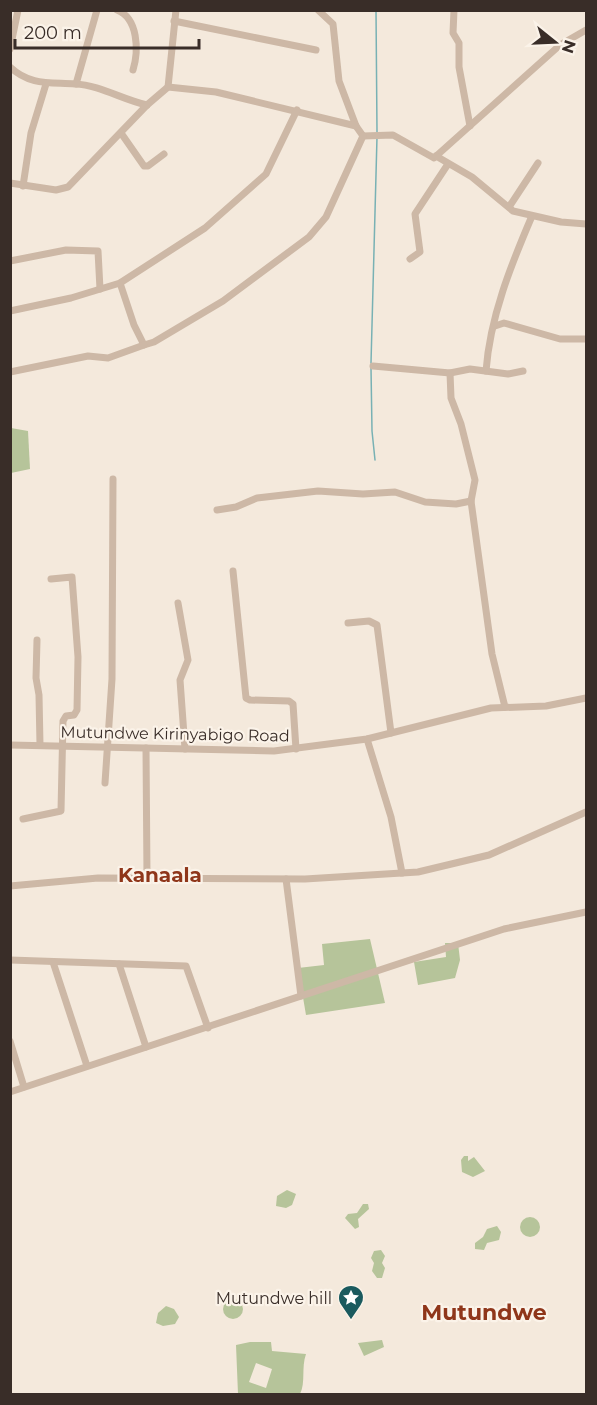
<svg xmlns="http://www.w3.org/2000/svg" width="597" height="1405" viewBox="0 0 597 1405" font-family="Montserrat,sans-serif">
	<rect width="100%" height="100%" fill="#f4e9dc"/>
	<g fill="#b6c49a" fill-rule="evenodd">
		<path d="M11,428l17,3 2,38 -19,4z"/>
		<path d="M370,939l15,64 -79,12 -8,-47 26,-3 -2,-21z"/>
		<path d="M445,943h13l2,17 -5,18 -37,7 -4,-23 32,-5z"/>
		<path d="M464,1156h4v5l6,-4 11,14 -12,6 -11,-5 -1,-12z"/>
		<path d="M287,1190l9,4 -4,11 -6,3 -10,-2 1,-10z"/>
		<path d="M363,1204h5l1,5 -11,10 1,8 -4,2 -10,-11 3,-4 9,-1z"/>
		<circle cx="530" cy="1227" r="10"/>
		<path d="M497,1226l4,6 -2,8 -12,3 -3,7 -9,-1v-6l8,-6 4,-8z"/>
		<path d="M381,1250l4,6 -3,7 3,5 -3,10h-5l-5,-7 2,-8 -3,-5 3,-7z"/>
		<circle cx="233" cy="1309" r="10"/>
		<path d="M166,1306l8,3 5,8 -4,7 -12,2 -7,-3 2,-10z"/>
		<path d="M382,1340l2,7 -20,9 -6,-13z"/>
		<path d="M250,1342h21l1,9 34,3c-5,14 0,28 -6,40h-62l-2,-49zM256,1363l16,6 -6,19 -17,-6z"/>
	</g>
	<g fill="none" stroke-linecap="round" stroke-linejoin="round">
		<g stroke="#78b1b4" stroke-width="1.5">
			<path d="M376,10l1,122"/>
			<path d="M371,363l6,-226"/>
			<path d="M371,368l1,63 3,29"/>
		</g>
		<g stroke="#cdb8a6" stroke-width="7">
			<path d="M117,10c21,8 22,40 16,60"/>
			<path d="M318,10l15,14 6,57 17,45 7,10"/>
			<path d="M454,10l-1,23 6,10v24l11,59"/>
			<path d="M174,21l142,29"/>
			<path d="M10,49l8,-39"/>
			<path d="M10,67c20,19 41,15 65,17 25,1 48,16 72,21"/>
			<path d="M76,84l21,-74"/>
			<path d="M168,87l8,-77"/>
			<path d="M121,133l23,33h4l16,-12"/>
			<path d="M363,136l30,-1 41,23 126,-113 26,-15"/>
			<path d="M436,156l36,21 41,34 48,11 25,2"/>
			<path d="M10,183l46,7 12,-3 79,-82 21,-18 48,5 140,34"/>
			<path d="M23,186l8,-53 15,-49"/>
			<path d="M509,207l29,-44"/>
			<path d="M410,259l10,-7 -5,-38 33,-50"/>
			<path d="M10,261l56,-11 32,1 2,38"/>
			<path d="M120,283l14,42 10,20 10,-3 69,-41 86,-64 17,-20 37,-81"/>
			<path d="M10,311l61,-13 49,-15 85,-55 61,-54 31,-64"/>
			<path d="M495,326l9,-3 56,16h26"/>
			<path d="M373,366l77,7 20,-4 38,5 15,-3"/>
			<path d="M486,371c4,-54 25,-106 46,-155"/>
			<path d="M10,372l78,-16 20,2 36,-13"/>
			<path d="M450,373l1,25 10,26 14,56 -4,21"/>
			<path d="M217,510l19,-3 21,-9 61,-7 45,3 32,-2 30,10 31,2 15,-3 21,153 13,53"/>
			<path d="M233,571l13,127 4,2 39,1 4,3 3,45"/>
			<path d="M178,603l10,57 -8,20 5,69"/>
			<path d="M348,623l21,-2 8,4 14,108"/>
			<path d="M37,640l-1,38 3,17 1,50"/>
			<path d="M367,739l24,78 11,56"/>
			<path d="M10,745l264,6 93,-12 124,-31 55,-2 40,-8"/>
			<path d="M146,748l1,129"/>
			<path d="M105,783l7,-104 1,-200"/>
			<path d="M23,819l38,-8 2,-90 3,-5 8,-1 3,-5 1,-53 -6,-80 -21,2"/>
			<path d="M286,879l15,117"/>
			<path d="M10,886l88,-8 207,1 113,-7 71,-17 97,-43"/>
			<path d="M10,960l176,6 22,62"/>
			<path d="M53,962l34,104"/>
			<path d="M119,964l27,83"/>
			<path d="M10,1041l14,46"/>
			<path d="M10,1092l494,-163 82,-17"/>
		</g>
	</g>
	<defs>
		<symbol id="sight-pin" viewBox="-11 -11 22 30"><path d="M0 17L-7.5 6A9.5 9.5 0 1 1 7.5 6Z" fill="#1a5a5e" stroke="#fbf3e9"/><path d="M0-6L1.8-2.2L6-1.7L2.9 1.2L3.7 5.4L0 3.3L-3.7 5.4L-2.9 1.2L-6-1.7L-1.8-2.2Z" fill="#fff"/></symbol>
	</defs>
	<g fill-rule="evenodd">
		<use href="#sight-pin" x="336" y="1283" width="30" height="40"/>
	</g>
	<g text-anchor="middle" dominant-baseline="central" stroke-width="4.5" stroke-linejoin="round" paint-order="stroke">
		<g font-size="16" fill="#392d28" stroke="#fbf3e9">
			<text transform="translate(175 734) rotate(1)">Mutundwe Kirinyabigo Road</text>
		</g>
		<g font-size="16" fill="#392d28" stroke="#fbf3e9" text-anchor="end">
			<text x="332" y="1298">Mutundwe hill</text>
		</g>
		<g font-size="20" font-weight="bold" fill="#8f361a" stroke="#fbf3e9">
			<text x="160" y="875">Kanaala</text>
		</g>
		<g font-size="22" font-weight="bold" fill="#8f361a" stroke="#fbf3e9">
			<text x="484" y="1312">Mutundwe</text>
		</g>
	</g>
	<rect width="597" height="1405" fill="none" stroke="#392d28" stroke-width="24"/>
	<g transform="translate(555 42) rotate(108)" stroke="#fbf3e9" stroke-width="4.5" paint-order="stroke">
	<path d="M0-4.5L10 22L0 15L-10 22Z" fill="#392d28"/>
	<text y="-9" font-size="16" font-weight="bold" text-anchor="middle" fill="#392d28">N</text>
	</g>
	<path d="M15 39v9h184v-9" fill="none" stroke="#392d28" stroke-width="3"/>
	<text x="24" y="39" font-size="18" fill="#392d28" stroke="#fbf3e9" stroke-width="4.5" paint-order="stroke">200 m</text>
</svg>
